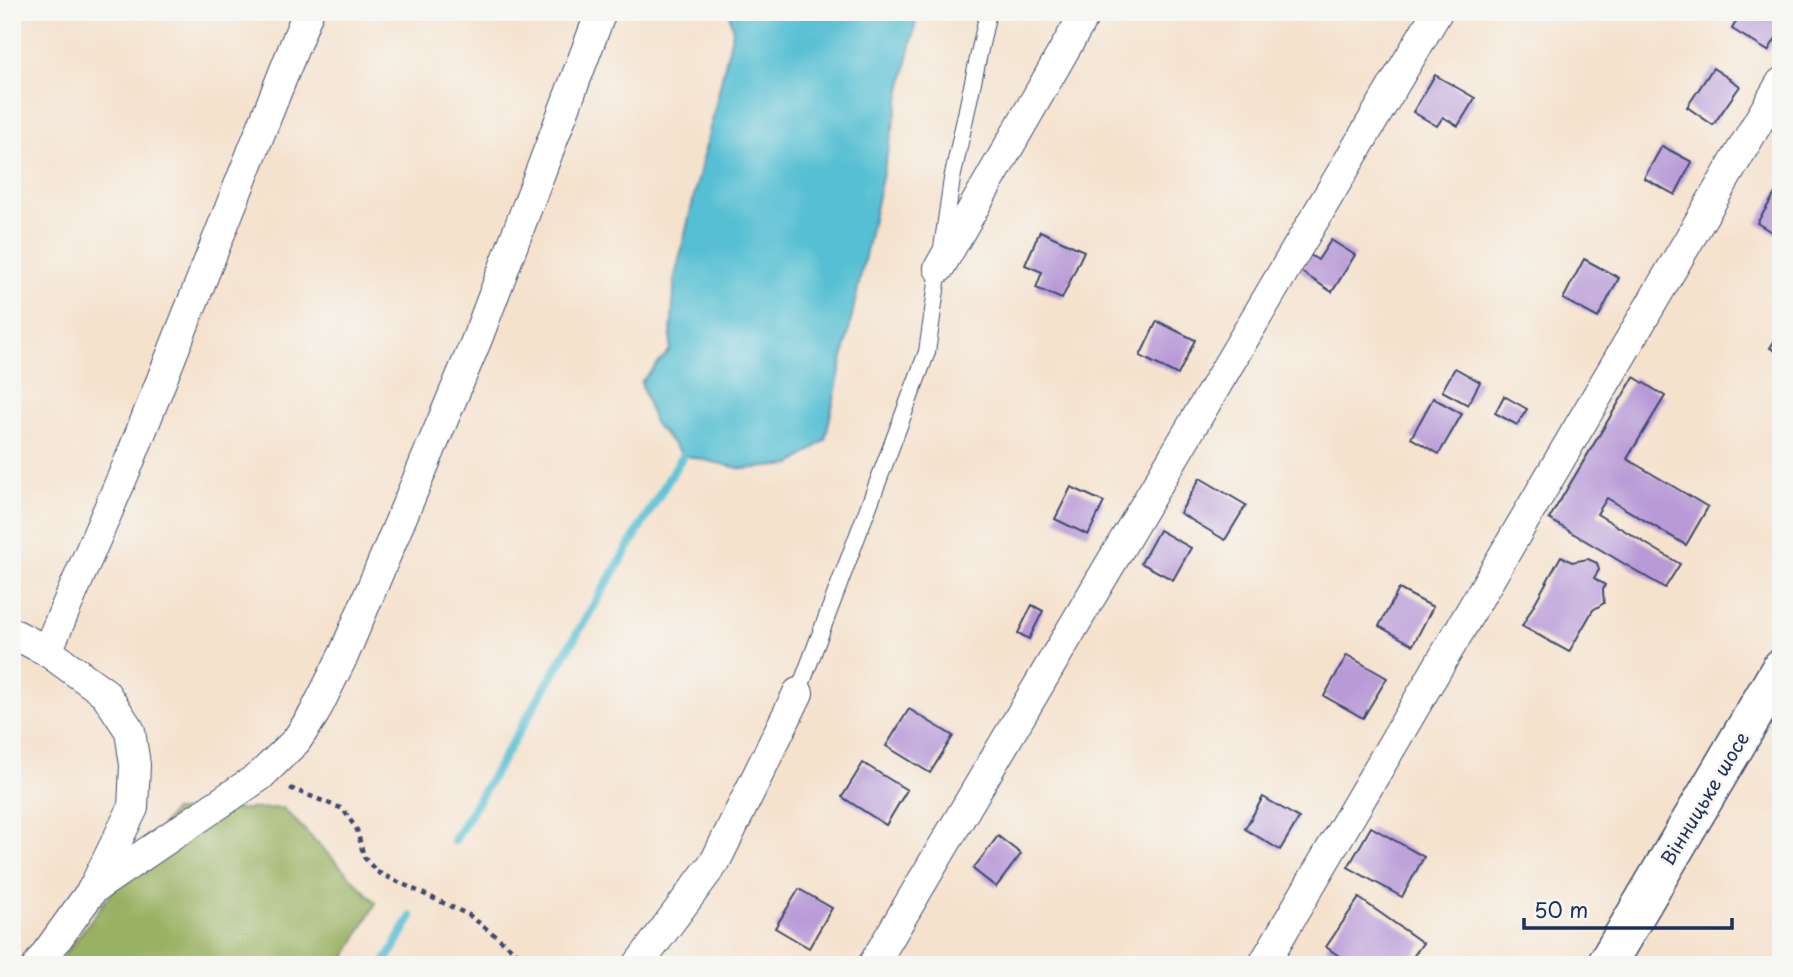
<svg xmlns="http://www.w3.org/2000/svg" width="1793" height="977" viewBox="0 0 1793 977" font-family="'Playpen Sans',sans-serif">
	<rect width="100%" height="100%" fill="#f6f6f2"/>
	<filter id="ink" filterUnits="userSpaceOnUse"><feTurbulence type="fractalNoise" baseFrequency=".0143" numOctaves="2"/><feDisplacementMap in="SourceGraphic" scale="14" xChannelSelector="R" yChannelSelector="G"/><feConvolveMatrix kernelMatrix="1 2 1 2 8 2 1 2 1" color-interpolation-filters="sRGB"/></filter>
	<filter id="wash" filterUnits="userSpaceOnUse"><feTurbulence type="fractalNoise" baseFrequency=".00686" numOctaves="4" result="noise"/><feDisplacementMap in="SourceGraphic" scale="28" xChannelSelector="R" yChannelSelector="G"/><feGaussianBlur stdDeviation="1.57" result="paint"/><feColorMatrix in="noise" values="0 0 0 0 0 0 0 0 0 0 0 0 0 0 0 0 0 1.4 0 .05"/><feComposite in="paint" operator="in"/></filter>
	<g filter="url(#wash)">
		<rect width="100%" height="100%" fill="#f5e2cd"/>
		<path fill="#99b162" stroke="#5a7060" stroke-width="2" d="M283,808l93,95 -35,62h-284l116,-154z"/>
		<path fill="#57bfd3" stroke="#397798" stroke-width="2" d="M729,12h189l-93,428 -34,25 -48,4 -60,-14 -29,-32 -13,-41 29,-32 5,-73 58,-246z"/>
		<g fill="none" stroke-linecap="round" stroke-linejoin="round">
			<g stroke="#57bfd3" stroke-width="9">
				<path d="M454,841l229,-386"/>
				<path d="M384,965l27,-48"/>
			</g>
		</g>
		<g id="blocks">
			<g fill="#b89ad7">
				<path d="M1741,12h34l6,3v15l-13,21 -36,-22z"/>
				<path d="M1713,68l27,18 -27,39 -26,-18z"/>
				<path d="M1435,75l40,23 -17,28 -15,-9 -6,9 -24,-14z"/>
				<path d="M1662,146l30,16 -17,33 -31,-17z"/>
				<path d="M1781,184v54l-24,-15z"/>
				<path d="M1040,231l44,20 -22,48 -26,-11 6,-16 -17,-7z"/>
				<path d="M1331,240l24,15 -23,37 -32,-21 10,-16 8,5z"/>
				<path d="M1584,259l35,19 -21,40 -35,-19z"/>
				<path d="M1157,321l38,19 -17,35 -38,-19z"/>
				<path d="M1781,330v24l-11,-6z"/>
				<path d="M1455,368l25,14 -12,23 -26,-14z"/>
				<path d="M1634,377l31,19 -38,63 81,48 -22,38 -79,-47 -10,16 83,50 -15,24 -116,-69z"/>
				<path d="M1504,396l23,13 -10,16 -22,-12z"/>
				<path d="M1433,398l29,16 -23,40 -28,-16z"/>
				<path d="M1200,478l46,27 -21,35 -45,-27z"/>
				<path d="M1071,487l33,15 -16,33 -33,-16z"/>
				<path d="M1159,530l32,18 -18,32 -32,-17z"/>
				<path d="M1561,556l11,6 16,-3 9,4 2,7 -5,8 11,7 -2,5 1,13 -11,7 -24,42 -47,-26z"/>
				<path d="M1399,589l34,18 -20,38 -34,-19z"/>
				<path d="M1032,605l11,6 -14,28 -11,-6z"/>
				<path d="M1347,655l40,23 -24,40 -39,-22z"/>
				<path d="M909,709l44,27 -23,37 -44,-27z"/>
				<path d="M863,763l44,27 -21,35 -44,-28z"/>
				<path d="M1263,797l36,21 -19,32 -35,-21z"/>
				<path d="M1371,827l53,30 -22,40 -54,-30z"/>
				<path d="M998,836l23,18 -25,33 -23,-18z"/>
				<path d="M799,889l33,19 -23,40 -34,-20z"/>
				<path d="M1359,898l64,45 -16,22h-55l-26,-18z"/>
			</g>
		</g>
	</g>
	<g filter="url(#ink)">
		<use href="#blocks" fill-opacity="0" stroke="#3c4a6f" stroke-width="2"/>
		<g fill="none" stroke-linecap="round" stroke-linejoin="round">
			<defs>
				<path id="lane" d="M798,693l129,-341 25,-173 36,-167"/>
				<g id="street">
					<path d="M939,268l147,-256"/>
					<path d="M12,633l35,18 58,42 25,38 5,34 -2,43 -40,81 -55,76"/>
					<path d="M47,651l82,-189 179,-450"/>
					<path d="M93,889l167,-113 36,-35 18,-27 30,-60 133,-315 124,-327"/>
					<path d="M638,965l78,-105 82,-167"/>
					<path d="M873,965l564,-953"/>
					<path d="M1263,965l518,-882"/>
				</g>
				<path id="primary" d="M1606,965l175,-297"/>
			</defs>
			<use href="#lane" stroke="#3c4a6f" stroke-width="18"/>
			<use href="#street" stroke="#3c4a6f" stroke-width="32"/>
			<use href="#primary" stroke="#3c4a6f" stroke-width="41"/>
			<path stroke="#3c4a6f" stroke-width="4.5" stroke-dasharray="5 5" stroke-linecap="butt" d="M290,788l53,21 14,21 7,27 13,15 92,43 64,50"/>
			<use href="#lane" stroke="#fff" stroke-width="16"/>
			<use href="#street" stroke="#fff" stroke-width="30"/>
			<use href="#primary" stroke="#fff" stroke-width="38"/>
		</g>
	</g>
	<g text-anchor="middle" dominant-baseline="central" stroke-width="5" stroke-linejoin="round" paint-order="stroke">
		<g font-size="19" fill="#1b2f5e" stroke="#f6f6f2">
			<text transform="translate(1704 798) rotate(-59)">Вінницьке шосе</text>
		</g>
	</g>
	<rect width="1793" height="977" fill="none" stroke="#f6f6f2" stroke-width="42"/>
	<path d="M1524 918v10h208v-10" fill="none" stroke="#1b2f5e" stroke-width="3.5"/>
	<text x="1534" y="918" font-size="21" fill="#1b2f5e" stroke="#f6f6f2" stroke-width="5" paint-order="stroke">50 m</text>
</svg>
